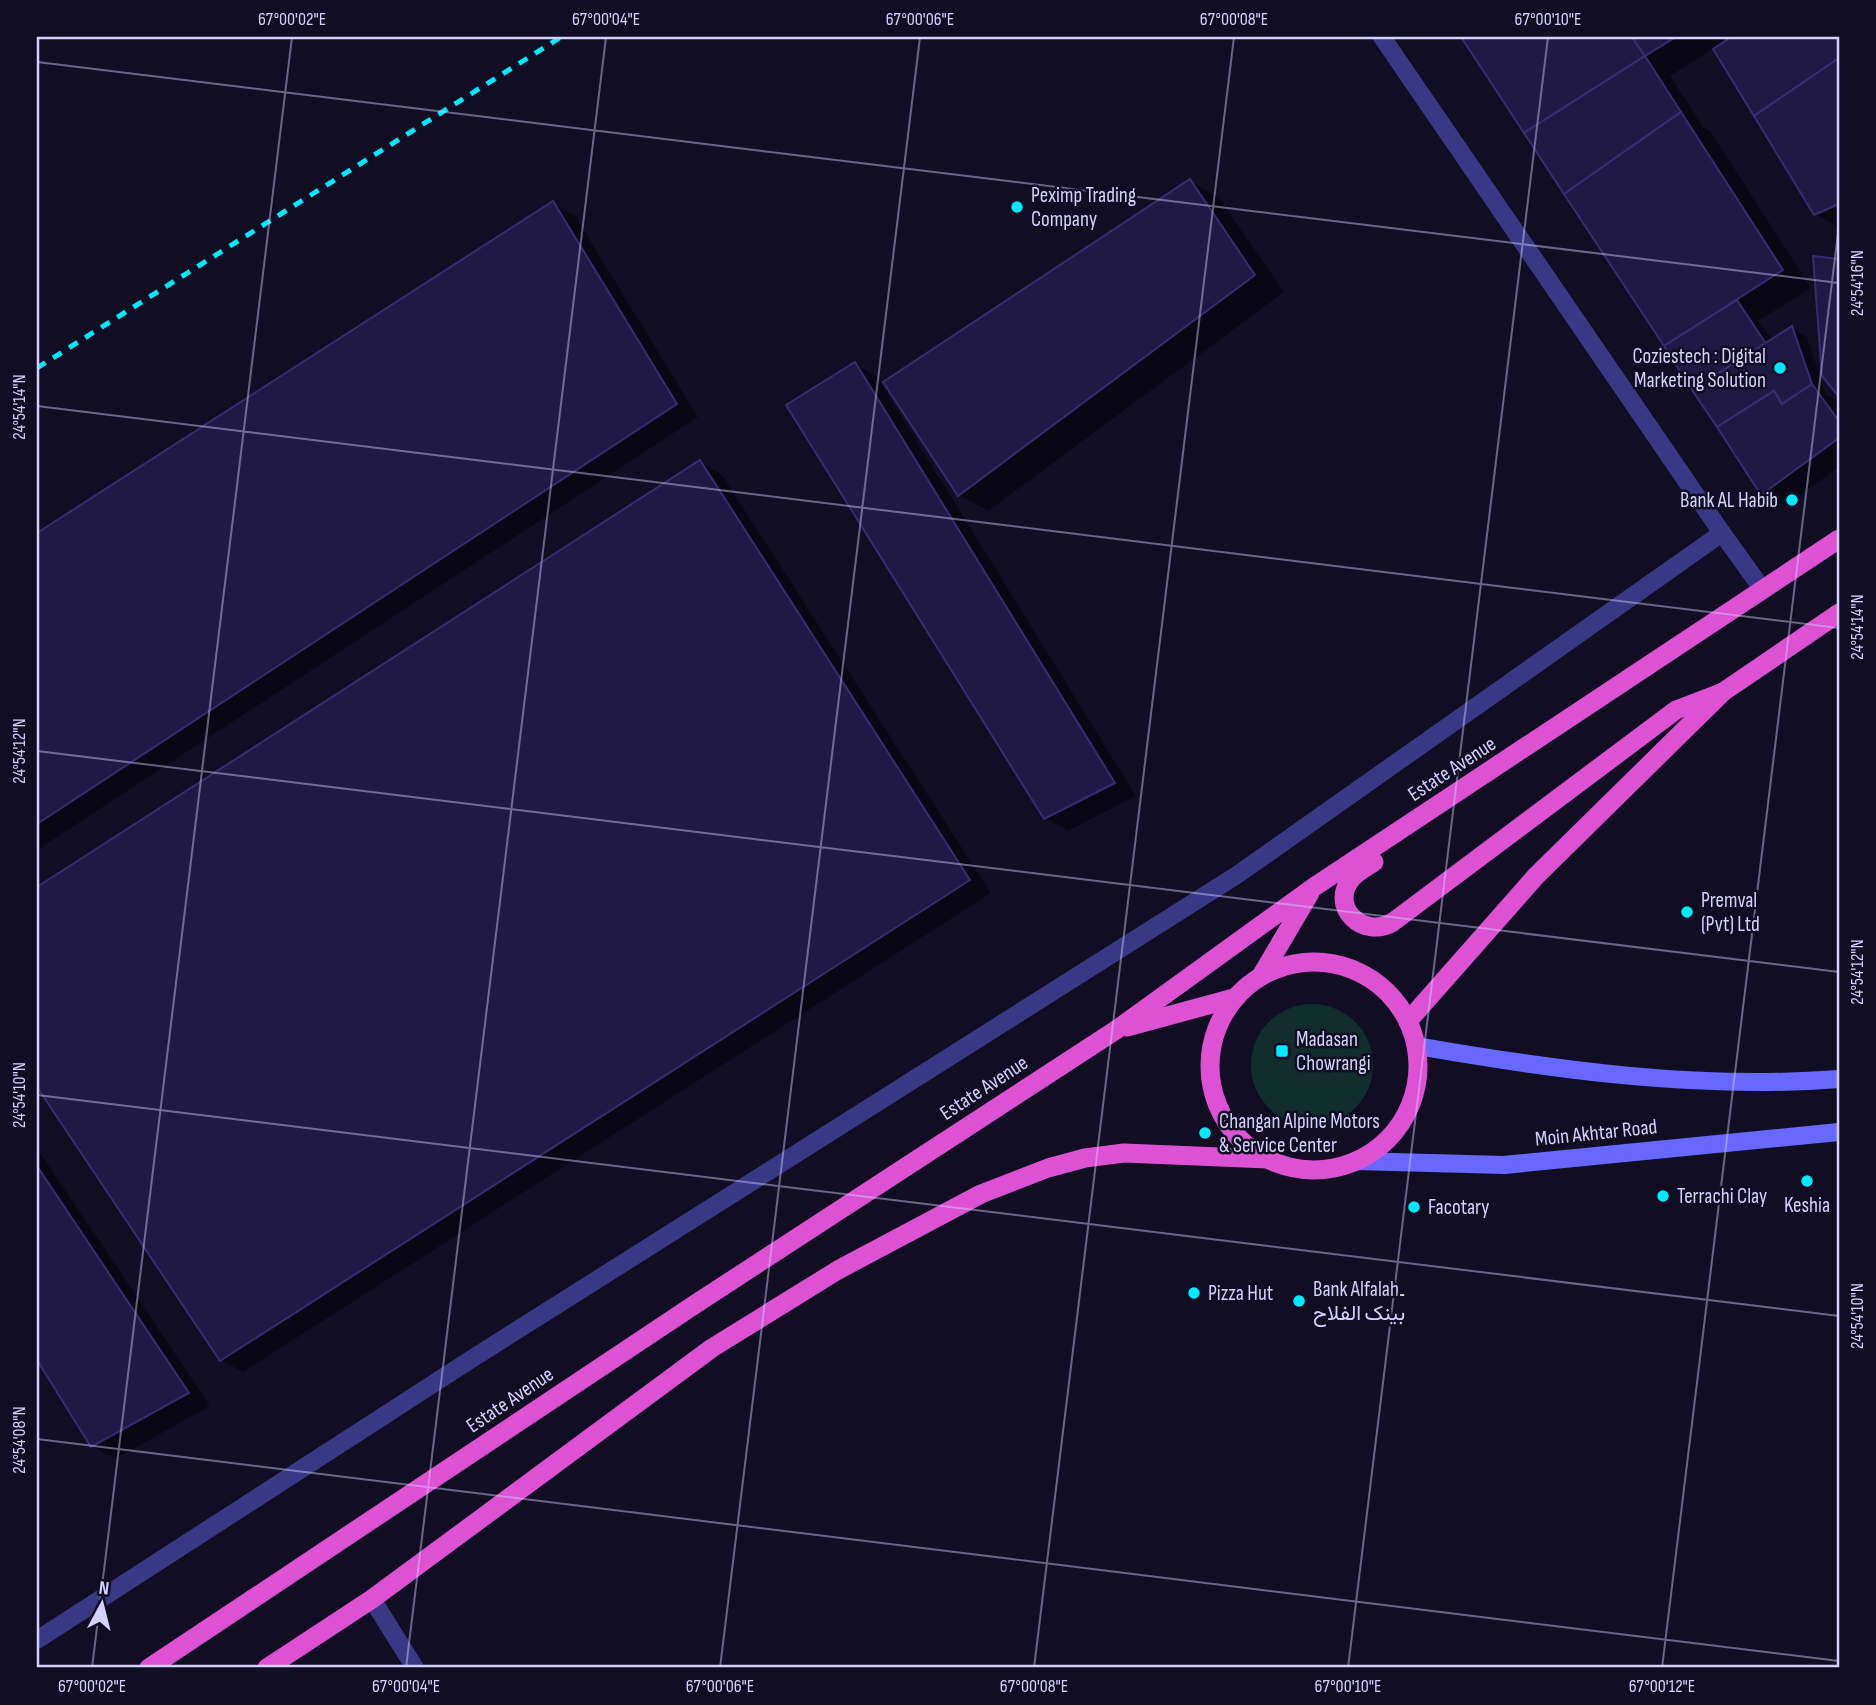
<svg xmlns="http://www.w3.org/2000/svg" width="1876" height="1705" viewBox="0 0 1876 1705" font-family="'Sofia Sans Condensed',Vazirmatn,sans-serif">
	<rect width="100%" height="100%" fill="#110e24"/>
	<circle fill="#112e2c" cx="1312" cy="1065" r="61"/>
	<g fill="#0007">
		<path d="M1463,37h376l-1,190 -22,-13 -102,-166 -44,28 33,51 7,4 101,157 -53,33 15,21 19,-14 15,9 19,58 8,4 5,7v61l-54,39 -22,-13z"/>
		<path d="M1190,181l29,17 65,94 -296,219 -29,-16z"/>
		<path d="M553,203l22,13 123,201 -661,433v-315z"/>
		<path d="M1815,258l24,3v133l-15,-19z"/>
		<path d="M855,364l22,13 259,419 -68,35 -22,-13z"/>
		<path d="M700,462l22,13 269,418 -748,479 -22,-12 -184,-276v-195z"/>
		<path d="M37,1148l173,258 -95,53 -23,-13 -55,-90z"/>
	</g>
	<g fill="#211945" stroke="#372b72" stroke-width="2">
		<path d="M1461,37h171l13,19 -121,77z"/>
		<path d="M1632,37h44l-31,19z"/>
		<path d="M1731,37h108v21l-85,58 -41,-67z"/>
		<path d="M1645,56l36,56 -117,82 -40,-61z"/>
		<path d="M1839,58v146l-25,11 -60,-99z"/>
		<path d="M1681,112l102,158 -119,76 -100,-152z"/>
		<path d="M1190,179l65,96 -297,221 -75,-114z"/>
		<path d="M553,201l124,203 -640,420v-291z"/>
		<path d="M1813,256l26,3v138l-17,-21z"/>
		<path d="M1737,300l29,44 -74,46 -28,-44z"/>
		<path d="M1792,326l20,58 -30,20 -8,-13 -57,36 -25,-37z"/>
		<path d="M855,362l260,421 -71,36 -258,-414z"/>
		<path d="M1812,384l27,37v17l-78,57 -44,-68 57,-36 8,13z"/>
		<path d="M700,460l270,420 -750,481 -183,-274v-200z"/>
		<path d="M37,1166l152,227 -98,54 -54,-87z"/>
	</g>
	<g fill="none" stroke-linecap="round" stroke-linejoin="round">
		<g stroke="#393884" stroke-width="18">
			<path d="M372,1599l43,69"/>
			<path d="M37,1640l433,-280 767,-485 485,-342"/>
		</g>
		<path stroke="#393884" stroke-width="18" d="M1382,37l340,496 41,57"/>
		<g stroke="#6868ff" stroke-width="18">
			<path d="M1417,1046c138,24 282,44 422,33"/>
			<path d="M1356,1161l148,4 335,-33"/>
		</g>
		<g stroke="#dd52d3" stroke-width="19">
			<path d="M1374,862c-7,5 -17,10 -22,16 -24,28 11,62 41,44l283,-212 47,-18"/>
			<circle cx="1314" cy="1066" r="104"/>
			<path d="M1261,976l49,-83"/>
			<path d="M1409,1020l127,-144 187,-184 116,-79"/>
			<path d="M1127,1027l107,-29"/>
			<path d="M149,1668l548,-365 419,-273 198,-143 525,-348"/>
			<path d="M267,1668l105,-69 340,-251 126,-78 143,-76 67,-26 37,-10 39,-5 144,6"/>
		</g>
		<path stroke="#00eafc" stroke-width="5" stroke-dasharray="10 9" stroke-linecap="butt" d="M37,368l524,-331"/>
	</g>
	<path fill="none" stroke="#d5d1ff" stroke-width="2" stroke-opacity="0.45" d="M37,62l1802,221M37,406l1802,222M37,751l1802,221M37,1095l1802,221M37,1439l1802,222M92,1668l200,-1631M406,1668l200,-1631M720,1668l200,-1631M1034,1668l200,-1631M1348,1668l200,-1631M1662,1668l177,-1443"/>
	<g fill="#00eafc" stroke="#110e24" stroke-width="2.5">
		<circle cx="1017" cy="207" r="7"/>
		<circle cx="1780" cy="368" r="7"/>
		<circle cx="1792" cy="500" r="7"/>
		<circle cx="1687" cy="912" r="7"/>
		<rect x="1275" y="1044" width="14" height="14" rx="3.5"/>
		<circle cx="1205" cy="1133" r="7"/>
		<circle cx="1807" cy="1181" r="7"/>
		<circle cx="1663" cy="1196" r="7"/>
		<circle cx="1414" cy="1207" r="7"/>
		<circle cx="1194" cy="1293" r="7"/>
		<circle cx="1299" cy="1301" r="7"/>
	</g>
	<g text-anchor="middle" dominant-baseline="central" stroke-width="5" stroke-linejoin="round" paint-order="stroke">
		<g font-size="21" fill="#d5d1ff" stroke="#110e24" text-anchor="start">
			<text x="1031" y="195">Peximp Trading<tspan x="1031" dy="24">Company</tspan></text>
			<text x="1766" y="356" text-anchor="end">Coziestech : Digital<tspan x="1766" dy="24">Marketing Solution</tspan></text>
			<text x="1778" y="500" text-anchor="end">Bank AL Habib</text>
			<text x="1701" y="900">Premval<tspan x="1701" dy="24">(Pvt) Ltd</tspan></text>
			<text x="1296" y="1039">Madasan<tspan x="1296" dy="24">Chowrangi</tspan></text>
			<text x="1219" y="1121">Changan Alpine Motors<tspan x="1219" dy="24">&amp; Service Center</tspan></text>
			<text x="1677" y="1196">Terrachi Clay</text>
			<text x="1807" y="1205" text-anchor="middle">Keshia</text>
			<text x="1428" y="1207">Facotary</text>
			<text x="1313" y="1289">Bank Alfalah۔<tspan x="1313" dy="24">بینک الفلاح</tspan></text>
			<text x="1208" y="1293">Pizza Hut</text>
		</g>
		<g font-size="21" fill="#d5d1ff" stroke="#110e24">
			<text transform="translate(1452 769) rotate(-33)">Estate Avenue</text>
			<text transform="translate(984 1088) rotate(-33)">Estate Avenue</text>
			<text transform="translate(1596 1133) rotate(-6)">Moin Akhtar Road</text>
			<text transform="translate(510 1400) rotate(-34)">Estate Avenue</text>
		</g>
	</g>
	<rect width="1876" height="1705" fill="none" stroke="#110e24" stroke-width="77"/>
	<g transform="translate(102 1604) rotate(7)" stroke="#110e24" stroke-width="5" paint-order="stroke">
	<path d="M0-5L12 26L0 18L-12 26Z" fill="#d5d1ff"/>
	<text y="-10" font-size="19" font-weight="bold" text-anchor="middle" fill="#d5d1ff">N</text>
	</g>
	<rect x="38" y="38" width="1800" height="1628" fill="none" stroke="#d5d1ff" stroke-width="2.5"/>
	<g font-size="18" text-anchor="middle" fill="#d5d1ff">
		<text x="292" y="25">67°00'02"E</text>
		<text x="606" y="25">67°00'04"E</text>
		<text x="920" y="25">67°00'06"E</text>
		<text x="1234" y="25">67°00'08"E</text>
		<text x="1548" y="25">67°00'10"E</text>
		<text transform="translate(1857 283) rotate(-90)" y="6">24°54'16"N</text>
		<text transform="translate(19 407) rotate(-90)" y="6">24°54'14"N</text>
		<text transform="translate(1857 627) rotate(-90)" y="6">24°54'14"N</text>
		<text transform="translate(19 751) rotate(-90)" y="6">24°54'12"N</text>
		<text transform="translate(1857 972) rotate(-90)" y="6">24°54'12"N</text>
		<text transform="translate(19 1095) rotate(-90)" y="6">24°54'10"N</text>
		<text transform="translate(1857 1316) rotate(-90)" y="6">24°54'10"N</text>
		<text transform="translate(19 1440) rotate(-90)" y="6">24°54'08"N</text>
		<text x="92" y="1692">67°00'02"E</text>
		<text x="406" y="1692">67°00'04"E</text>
		<text x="720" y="1692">67°00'06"E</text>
		<text x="1034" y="1692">67°00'08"E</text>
		<text x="1348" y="1692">67°00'10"E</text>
		<text x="1662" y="1692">67°00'12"E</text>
	</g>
</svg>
